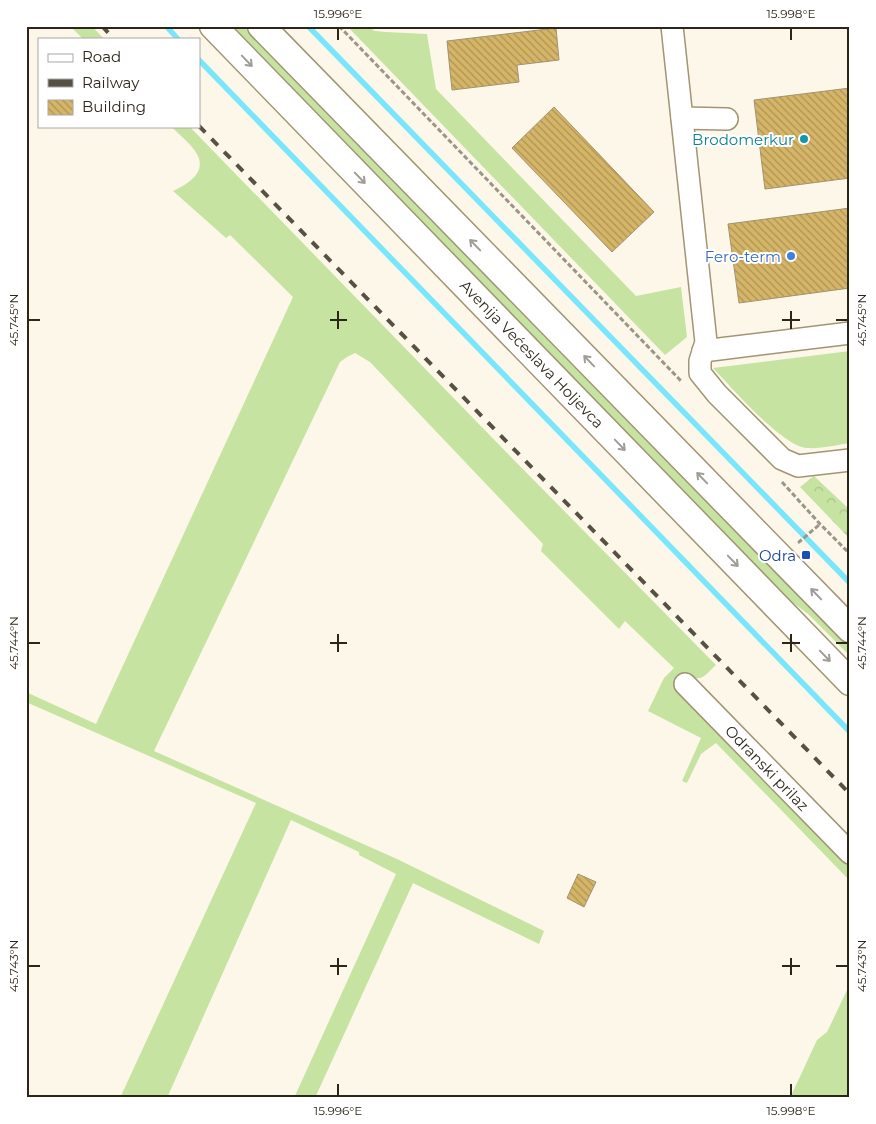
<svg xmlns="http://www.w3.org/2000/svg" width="876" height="1124" viewBox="0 0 876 1124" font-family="Montserrat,sans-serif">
	<defs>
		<pattern id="park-crowns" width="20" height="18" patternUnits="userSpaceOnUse" patternTransform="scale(1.25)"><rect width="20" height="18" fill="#c6e3a2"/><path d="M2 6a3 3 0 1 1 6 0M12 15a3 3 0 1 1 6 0" fill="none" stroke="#aac38b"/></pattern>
		<pattern id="building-back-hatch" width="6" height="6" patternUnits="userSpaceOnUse" patternTransform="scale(1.25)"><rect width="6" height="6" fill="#d5b567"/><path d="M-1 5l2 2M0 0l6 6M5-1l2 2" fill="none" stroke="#ad9354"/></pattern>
	</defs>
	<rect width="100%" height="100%" fill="#fdf7e9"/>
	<g fill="#c6e3a2">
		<path d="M70,26h22l12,13h-21z"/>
		<path d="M228,26h15l151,152 456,469v9l-42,-42 -24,-18z"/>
		<path d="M347,26h19l9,5 11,1 41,2 9,55 200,207 45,-9 6,50 -22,18z"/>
		<path d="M171,126h18l321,330 206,209c-11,10 -15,19 -30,9l-12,11 176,179v17l-134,-138 -15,11 -14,29 -5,-2 19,-43 -53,-27 16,-33 10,-10 -49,-47 -6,8 -78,-78 2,-7 -173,-182 -15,-9 -8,4 -7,5 -186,389 243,108 147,72 -5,13 -126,-61 -98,215h-21l102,-224 -37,-19v-3l-68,-32 -124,278h-47l136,-295 -230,-101v-10l70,32 197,-427 -63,-62 -4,3 -53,-47c13,-6 33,-17 25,-35 -5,-11 -19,-21 -27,-30z"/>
		<path d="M850,351v92c-14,2 -29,6 -43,5 -24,-1 -76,-61 -94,-80z"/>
		<path d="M850,984v114h-60l27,-58 10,-8z"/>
	</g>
	<path fill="url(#park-crowns)" d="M814,476l36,34v29l-50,-52z"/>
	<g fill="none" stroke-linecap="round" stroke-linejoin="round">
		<g stroke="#79e6fc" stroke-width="5.5">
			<path d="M166,26l12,13"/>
			<path d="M308,26l542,557"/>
			<path d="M199,60l651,672"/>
		</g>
	</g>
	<g fill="url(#building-back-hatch)" stroke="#a19373">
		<path d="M556,28l3,32 -42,5 2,17 -67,8 -5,-49z"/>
		<path d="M850,88v90l-85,11 -11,-89z"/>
		<path d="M554,107l100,105 -42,40 -100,-104z"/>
		<path d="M850,208v80l-111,15 -11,-79z"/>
		<path d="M578,874l18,8 -12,25 -17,-9z"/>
	</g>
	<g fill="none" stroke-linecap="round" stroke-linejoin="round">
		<defs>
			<g id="minor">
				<path d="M672,26l34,316 -6,19v12l17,21 65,65 16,7 52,-6"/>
				<path d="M682,118l45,1"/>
				<path d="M703,351l147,-18"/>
				<path d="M685,684l165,169"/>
			</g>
			<g id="major">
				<path d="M213,26l637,656"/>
				<path d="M261,26l589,603"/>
			</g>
		</defs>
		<use href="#minor" stroke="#a29575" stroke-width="24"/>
		<use href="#major" stroke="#a29575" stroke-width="29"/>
		<g stroke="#9c9688" stroke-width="3" stroke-dasharray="5 2.5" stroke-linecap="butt">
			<path d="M339,26l343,356"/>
			<path d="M782,482l38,42 30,30"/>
			<path d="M800,543l-1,-1 21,-18"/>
		</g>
		<use href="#minor" stroke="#fff" stroke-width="21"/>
		<use href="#major" stroke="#fff" stroke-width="26"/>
		<g stroke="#575144" stroke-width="4" stroke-dasharray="9 9" stroke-linecap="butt">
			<path d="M102,26l12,13"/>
			<path d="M199,126l651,668"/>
		</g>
	</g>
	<defs><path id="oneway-shaft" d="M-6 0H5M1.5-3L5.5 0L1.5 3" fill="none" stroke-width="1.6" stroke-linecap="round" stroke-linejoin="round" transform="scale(1.25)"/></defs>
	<g stroke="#a09d98">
		<use href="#oneway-shaft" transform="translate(247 61) rotate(46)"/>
		<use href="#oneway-shaft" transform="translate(360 178) rotate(46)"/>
		<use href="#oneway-shaft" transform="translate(475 245) rotate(-134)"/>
		<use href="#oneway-shaft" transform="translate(589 361) rotate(-134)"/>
		<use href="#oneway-shaft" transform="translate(620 445) rotate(46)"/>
		<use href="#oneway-shaft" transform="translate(702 478) rotate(-134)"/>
		<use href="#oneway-shaft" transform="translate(733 561) rotate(46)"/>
		<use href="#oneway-shaft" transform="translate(816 594) rotate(-134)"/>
		<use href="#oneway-shaft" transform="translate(825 656) rotate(46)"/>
	</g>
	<path fill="none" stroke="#2c2619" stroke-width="2" d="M338,28v12M791,28v12M338,311v18M791,311v18M28,320h12M330,320h17M782,320h18M836,320h12M338,634v18M791,634v18M28,643h12M330,643h17M782,643h18M836,643h12M338,958v17M791,958v17M28,966h12M330,966h17M782,966h18M836,966h12M338,1084v12M791,1084v12"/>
	<circle fill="#0f9aa8" stroke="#fff" stroke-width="2" cx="804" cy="139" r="5"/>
	<circle fill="#3f7fe0" stroke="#fff" stroke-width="2" cx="791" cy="256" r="5"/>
	<rect fill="#1a4fb4" stroke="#fff" stroke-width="2" x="801" y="550" width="10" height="10" rx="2.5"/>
	<g text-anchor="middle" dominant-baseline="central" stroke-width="4" stroke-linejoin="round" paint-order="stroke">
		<g font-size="15" fill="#0d838f" stroke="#fff" text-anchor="end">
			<text x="794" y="139">Brodomerkur</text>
		</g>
		<g font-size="15" fill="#366cbe" stroke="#fff" text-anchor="end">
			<text x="781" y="256">Fero-term</text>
		</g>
		<g font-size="15" fill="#2c2619" stroke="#fff">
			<text transform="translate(532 354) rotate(46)">Avenija Većeslava Holjevca</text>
			<text transform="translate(767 768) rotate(46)">Odranski prilaz</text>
		</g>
		<g font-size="15" fill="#164399" stroke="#fff" text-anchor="end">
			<text x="796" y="555">Odra</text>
		</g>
	</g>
	<rect width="876" height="1124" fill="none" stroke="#ffffff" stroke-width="55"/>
	<rect x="38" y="38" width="162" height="90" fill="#ffffff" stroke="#aba8a3"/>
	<rect x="48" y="54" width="25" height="8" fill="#ffffff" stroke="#aba8a3"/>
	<text x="82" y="62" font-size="15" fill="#2c2619">Road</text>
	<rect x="48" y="79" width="25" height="8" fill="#575144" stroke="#aba8a3"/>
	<text x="82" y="88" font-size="15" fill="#2c2619">Railway</text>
	<rect x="48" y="100" width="25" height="15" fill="url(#building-back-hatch)" stroke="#aba8a3"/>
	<text x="82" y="112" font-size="15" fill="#2c2619">Building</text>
	<rect x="28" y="28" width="820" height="1068" fill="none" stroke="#2c2619" stroke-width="2"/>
	<g font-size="12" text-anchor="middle" fill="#2c2619">
		<text x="338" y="18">15.996°E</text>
		<text x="791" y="18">15.998°E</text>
		<text transform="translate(14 320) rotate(-90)" y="4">45.745°N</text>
		<text transform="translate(862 320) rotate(-90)" y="4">45.745°N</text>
		<text transform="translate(14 643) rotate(-90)" y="4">45.744°N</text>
		<text transform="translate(862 643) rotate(-90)" y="4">45.744°N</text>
		<text transform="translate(14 966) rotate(-90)" y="4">45.743°N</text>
		<text transform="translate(862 966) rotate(-90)" y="4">45.743°N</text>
		<text x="338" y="1115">15.996°E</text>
		<text x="791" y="1115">15.998°E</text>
	</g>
</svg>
